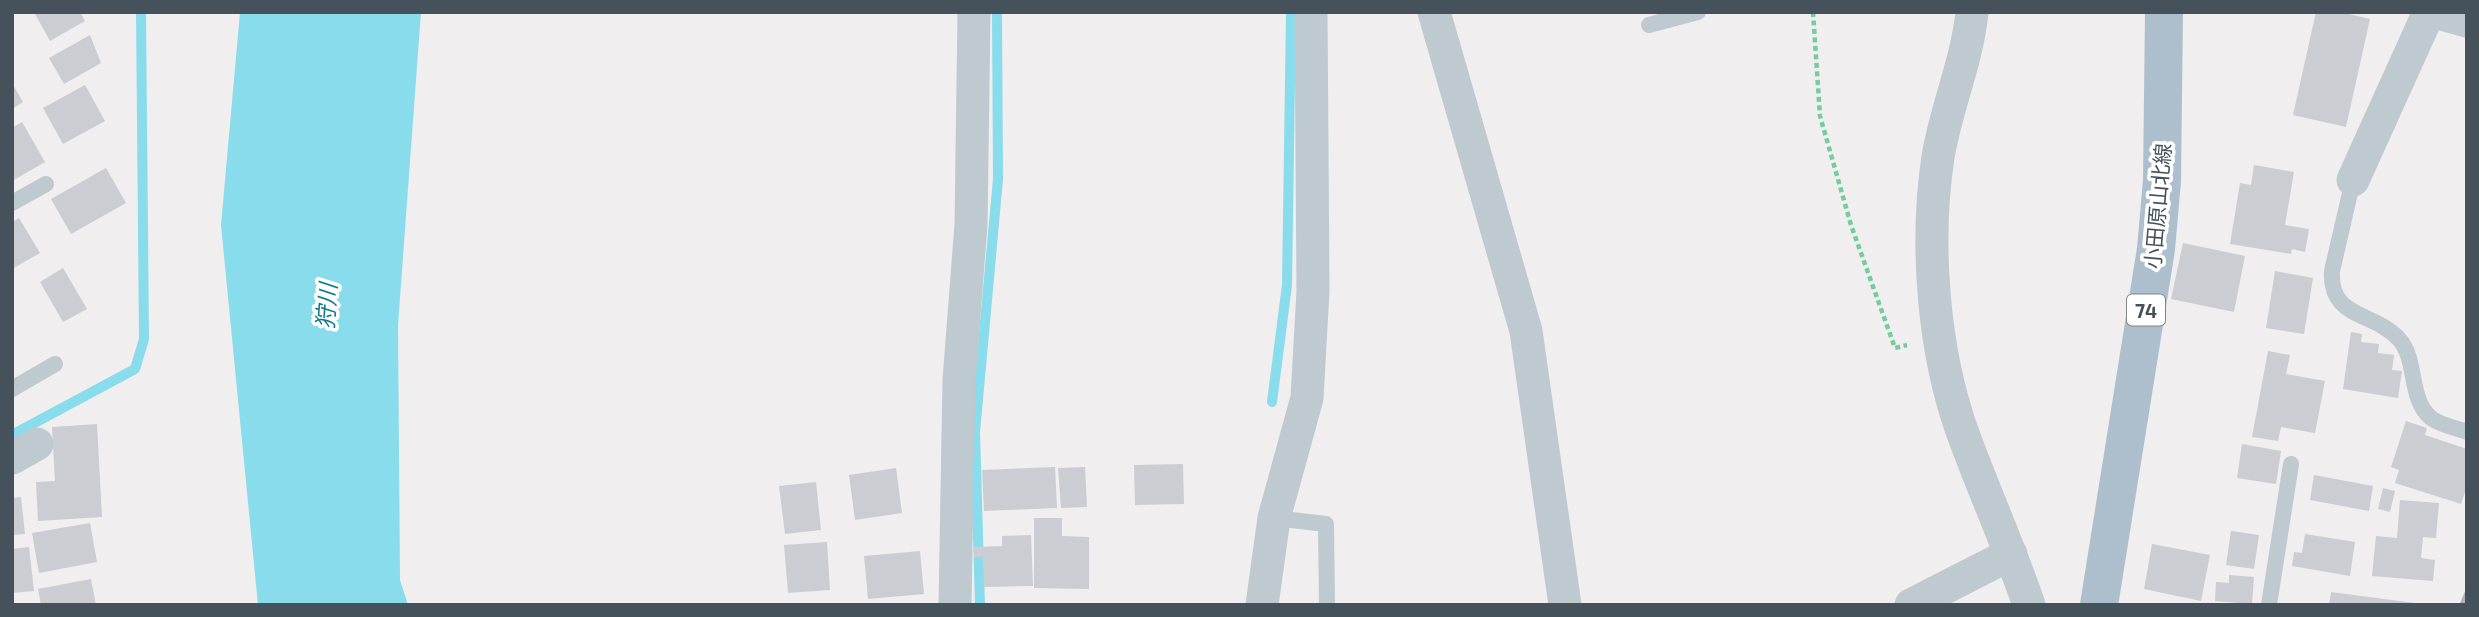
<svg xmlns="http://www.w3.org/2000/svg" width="2479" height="617" viewBox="0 0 2479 617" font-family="'Exo 2','Noto Sans JP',sans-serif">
	<rect width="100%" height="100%" fill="#f0eeee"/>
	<path fill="#88dcec" d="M240,12h181l-23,313 2,255 8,25h-150l-37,-380z"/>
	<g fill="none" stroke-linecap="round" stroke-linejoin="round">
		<g stroke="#88dcec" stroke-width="10">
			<path d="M1272,402l15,-117 4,-273"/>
			<path d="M12,435l123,-66 9,-30 -3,-327"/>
			<path d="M980,605l-5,-173 23,-253 -1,-167"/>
		</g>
	</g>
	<g fill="#cbcdd3">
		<path d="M34,12h46l5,9 -35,20z"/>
		<path d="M2316,12h24l30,7 -24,108 -53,-12z"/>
		<path d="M90,35l11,28 -37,21 -15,-26z"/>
		<path d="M12,83l11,19 -11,7z"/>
		<path d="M85,85l20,36 -42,23 -20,-36z"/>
		<path d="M22,122l23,40 -33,19v-53z"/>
		<path d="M2254,165l40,7 -9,53 24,4 -4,23 -13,-3 -1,5 -61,-10 10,-61 11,2z"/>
		<path d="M106,168l20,35 -55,31 -20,-35z"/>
		<path d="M19,218l21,35 -28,16v-47z"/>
		<path d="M2183,243l62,13 -11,56 -63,-13z"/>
		<path d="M63,268l24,41 -24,13 -23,-40z"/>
		<path d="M2275,271l38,7 -9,56 -38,-6z"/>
		<path d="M2351,332l11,2 -1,8 18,2 -1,9 16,2 -2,15 10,1 -4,27 -55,-9z"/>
		<path d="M2268,351l22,4 -4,19 39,7 -10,52 -34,-6 -3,14 -26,-4z"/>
		<path d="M2406,421l21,7 -2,7 42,14v37l-6,18 -66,-21 4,-13 -8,-3z"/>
		<path d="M97,424l5,93 -64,4 -2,-39 19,-1 -3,-54z"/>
		<path d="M2242,444l39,7 -5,33 -39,-6z"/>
		<path d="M1183,464l1,40 -49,1 -1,-40z"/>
		<path d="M1055,467l2,41 -73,3 -2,-41z"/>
		<path d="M1085,467l2,40 -26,1 -3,-40z"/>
		<path d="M896,468l6,45 -47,7 -6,-45z"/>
		<path d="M2314,475l59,11 -4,25 -59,-11z"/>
		<path d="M816,482l5,48 -36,4 -6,-48z"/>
		<path d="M2383,488l12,3 -5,21 -12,-3z"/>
		<path d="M21,497l4,37 -13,1v-37z"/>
		<path d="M2400,500l39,3 -3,35 -13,-1 -2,21 14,2 -2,21 -61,-5 4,-40 21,2z"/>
		<path d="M1034,518h28v18l27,1v52l-55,-1z"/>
		<path d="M90,523l7,39 -58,11 -7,-40z"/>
		<path d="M2231,531l28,4 -5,34 -28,-4z"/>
		<path d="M2305,534l50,8 -5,34 -58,-10 2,-14 8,1z"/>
		<path d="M1031,535l2,51 -49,1 -1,-30h-9v-10l28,-1v-10z"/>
		<path d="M827,542l3,48 -42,3 -4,-48z"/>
		<path d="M2152,544l58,11 -9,46 -57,-12z"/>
		<path d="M29,547l5,44 -22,2v-44z"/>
		<path d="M920,551l4,43 -56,5 -4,-43z"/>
		<path d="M2229,575l25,2 -2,27 -37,-3 1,-19 13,1z"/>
		<path d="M91,579l5,26h-55l-3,-16z"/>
		<path d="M2331,592l84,11v2h-86z"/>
	</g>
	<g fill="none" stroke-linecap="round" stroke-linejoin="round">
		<path stroke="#73cd9d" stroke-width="4.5" stroke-dasharray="5 3.5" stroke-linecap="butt" d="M1813,12l7,104 31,109 44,123 12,-3"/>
		<g stroke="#bec9d0" stroke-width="16">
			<path d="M1649,25l49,-13"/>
			<path d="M2353,180l-21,91c-3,48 41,40 67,68 19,21 9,60 32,79 9,7 25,10 36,14"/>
			<path d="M12,203l34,-19"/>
			<path d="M12,389l43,-25"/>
			<path d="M1274,518l52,6 1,81"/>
			<path d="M2269,605l22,-141"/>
		</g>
		<g stroke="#bec9d0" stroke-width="33">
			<path d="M1434,12l92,319 39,274"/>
			<path d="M1972,12c-5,50 -26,96 -34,145 -13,86 -5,192 24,274 21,58 47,115 67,174"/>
			<path d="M2435,12l32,9"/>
			<path d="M2353,180l76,-168"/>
			<path d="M12,458l25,-14"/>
			<path d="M955,605l4,-225 12,-155 3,-213"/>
			<path d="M1262,605l12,-87 33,-120 6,-107 -2,-279"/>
			<path d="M1911,605l100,-51"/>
		</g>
		<path stroke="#adbfcd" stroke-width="38" d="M2099,605l57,-356 6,-68 2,-169"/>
		<path stroke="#b0b3b8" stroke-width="5" d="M2462,605l5,-12"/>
	</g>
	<g text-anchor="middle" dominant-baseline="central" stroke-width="7" stroke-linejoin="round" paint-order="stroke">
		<rect fill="#fff" stroke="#7e868c" stroke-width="2" x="2127" y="294.5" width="38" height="31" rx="5"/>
		<g font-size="19" font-weight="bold" fill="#46525b">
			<text x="2146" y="310">74</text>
		</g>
		<g font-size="21" fill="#46525b" stroke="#fff">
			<text transform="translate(2157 206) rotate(-85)">小田原山北線</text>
		</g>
		<g font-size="23" font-style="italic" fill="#0d7c91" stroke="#fff">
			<text transform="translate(326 306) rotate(-86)">狩川</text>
		</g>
	</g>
	<rect width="2479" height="617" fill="none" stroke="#46525b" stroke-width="28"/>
</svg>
